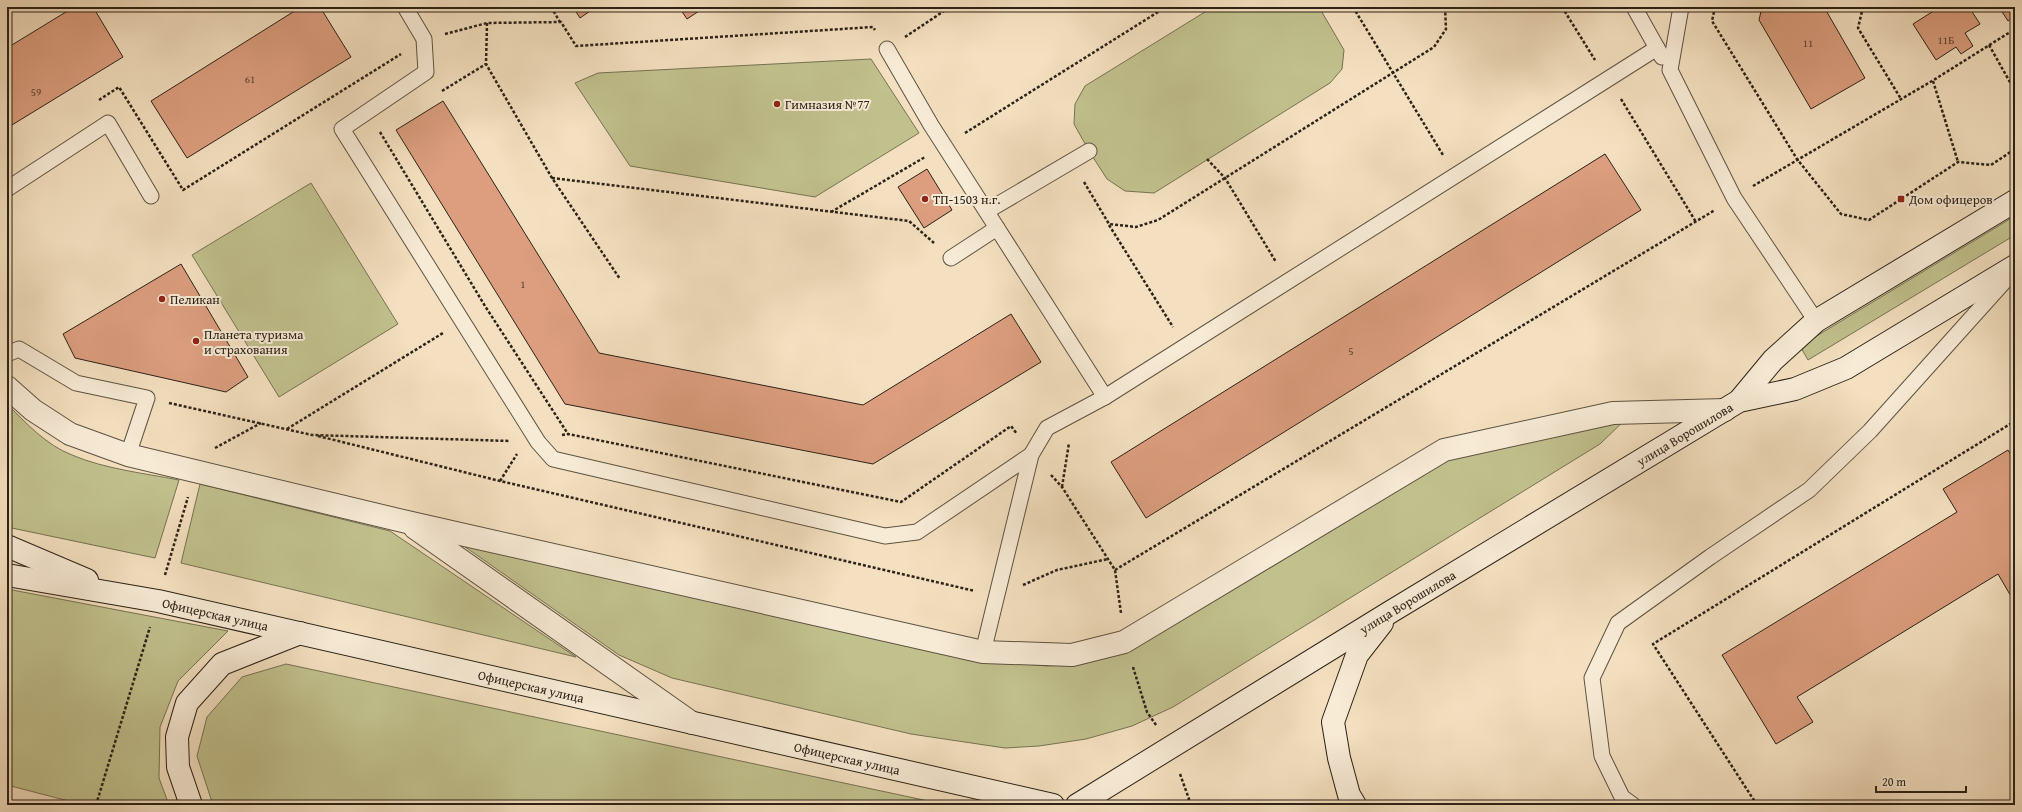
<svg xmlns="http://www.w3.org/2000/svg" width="2022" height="812" viewBox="0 0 2022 812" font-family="'Gentium Book Plus',serif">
	<rect width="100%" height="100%" fill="#f4e0c0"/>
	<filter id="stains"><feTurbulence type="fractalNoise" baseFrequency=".005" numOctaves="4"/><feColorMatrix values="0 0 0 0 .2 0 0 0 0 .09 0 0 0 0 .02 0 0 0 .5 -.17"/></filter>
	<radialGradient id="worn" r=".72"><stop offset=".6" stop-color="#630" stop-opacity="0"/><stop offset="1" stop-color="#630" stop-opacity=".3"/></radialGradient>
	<g fill="#c1c18e" stroke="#767252">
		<path d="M1213,7h106l25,43 -2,19 -12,14 -176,110 -29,-2 -18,-12 -18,-28 -15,-27 1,-20 10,-18z"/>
		<path d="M871,59l48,74 -104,64 -185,-31 -55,-83 23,-10z"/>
		<path d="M311,183l87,141 -119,73 -87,-142z"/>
		<path d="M2015,216v19l-207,125 -8,-14z"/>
		<path d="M7,404c19,19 39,41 65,51 33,14 71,18 107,25l-24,78 -148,-31z"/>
		<path d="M1628,417l-28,27 -427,263 -41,19 -46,13 -47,7 -34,2 -94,-14 -239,-56 -53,-23 -158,-111 510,115 76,7 36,-2 368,-212z"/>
		<path d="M200,484l190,47 186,126 -395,-94z"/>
		<path d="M7,589l221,42 -50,50 -18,46 -1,51 10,27h-85l-77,-20z"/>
		<path d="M286,664l661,141h-734l-16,-49 10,-39 35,-40z"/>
	</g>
	<g fill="#dc9e7f" stroke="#2c2216">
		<path d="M74,7h19l30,50 -116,71v-80z"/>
		<path d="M301,7h19l31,50 -164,101 -36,-57z"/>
		<path d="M573,7h23l-16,11z"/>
		<path d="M679,7h26l-18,12z"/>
		<path d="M794,7h8l-6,4z"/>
		<path d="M1762,7h62l41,71 -54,31 -52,-89z"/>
		<path d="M1940,7h29l11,17 -15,9 8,13 -12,8 -5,-7 -20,13 -23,-36z"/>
		<path d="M1999,7h16v9l-7,5z"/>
		<path d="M443,101l156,252 264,52 148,-91 30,48 -168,102 -308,-60 -169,-274z"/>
		<path d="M1605,154l36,56 -495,308 -35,-56z"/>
		<path d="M927,169l25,41 -28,18 -26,-41z"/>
		<path d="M181,264l67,113 -22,15 -151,-34 -12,-24z"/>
		<path d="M2008,450l7,11v135l-3,2 -14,-24 -201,123 16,25 -37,22 -54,-89 235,-143 -14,-23z"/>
	</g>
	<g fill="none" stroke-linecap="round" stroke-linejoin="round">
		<defs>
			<g id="service">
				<path d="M405,7l19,32 2,33 -84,57 196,313 15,17 332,77 32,-4 114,-77"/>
				<path d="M1634,7l28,50"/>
				<path d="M1681,7l-11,63 64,128 82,123"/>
				<path d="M887,49l44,76 66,103"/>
				<path d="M7,189l101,-66 43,73"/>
				<path d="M987,211l102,-60"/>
				<path d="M951,258l46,-30 108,169"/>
				<path d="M7,354l12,-5 57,34 71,15 -19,57"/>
				<path d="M983,652l48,-197 16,-27 58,-31 552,-349"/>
				<path d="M1633,805l-11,-8 -20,-41 -10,-78 26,-55 92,-66 99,-67 61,-59 141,-157"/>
			</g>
			<g id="minor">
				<path d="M7,387l26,23 37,24 58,21 279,67 576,130 89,3 52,-13 320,-192 169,-37 112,-3"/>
				<path d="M415,528l277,195"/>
			</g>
			<g id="secondary">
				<path d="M1739,401l34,-41 43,-39 199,-120"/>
				<path d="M7,546l80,34"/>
				<path id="s1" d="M7,575l151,26 895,204"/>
				<path d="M191,805l-13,-38 -1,-30 10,-34 35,-39 78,-31"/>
				<path id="s2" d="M1077,805l315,-194 347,-210 56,-12 51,-21 169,-102"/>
				<path d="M1355,805l-6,-10 -10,-37 -6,-36 24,-67 25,-32"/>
			</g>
		</defs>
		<use href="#service" stroke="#5e5240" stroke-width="17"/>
		<use href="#minor" stroke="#5e5240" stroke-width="24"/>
		<use href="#secondary" stroke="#2c2216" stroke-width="24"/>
		<g stroke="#2c2216" stroke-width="2.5" stroke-dasharray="3 2" stroke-linecap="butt">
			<path d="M551,7l9,15"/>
			<path d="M1353,7l90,148"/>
			<path d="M1562,7l33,53"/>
			<path d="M1715,7l-3,14 85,138 44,55 28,6 89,-58 33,3 24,-16"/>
			<path d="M1863,7l-5,21 43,71"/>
			<path d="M487,23l-1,41 66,114 68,101"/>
			<path d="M445,34l42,-11 74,-1 15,24 297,-19 2,3"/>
			<path d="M905,37l45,-30"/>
			<path d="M1989,45l26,46"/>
			<path d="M1933,81l25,81"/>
			<path d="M442,91l44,-27"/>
			<path d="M1621,99l75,123"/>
			<path d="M99,100l20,-13 64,103 218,-136"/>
			<path d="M380,132l105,174 83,128"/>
			<path d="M965,133l201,-126"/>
			<path d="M1207,159l18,19 51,84"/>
			<path d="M552,178l357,43 25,22"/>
			<path d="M1084,182l25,42 27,3 22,-7 276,-173 12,-18 -1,-22"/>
			<path d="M1753,186l179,-105 83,-52"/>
			<path d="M831,212l94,-55"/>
			<path d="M1109,225l64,102"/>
			<path d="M169,403l143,32 198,6"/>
			<path d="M287,429l156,-96"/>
			<path d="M562,435l6,-1 333,68 110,-76 6,8"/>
			<path d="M318,436l182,45 475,110"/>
			<path d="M215,448l46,-25"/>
			<path d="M1051,475l11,12 53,83 6,43"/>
			<path d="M500,481l17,-27"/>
			<path d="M1062,487l7,-44"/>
			<path d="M1115,570l600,-360"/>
			<path d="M165,575l23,-78"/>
			<path d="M1023,585l34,-15 51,-11"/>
			<path d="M1133,667l14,45 9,13"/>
			<path d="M1180,774l9,25 -4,6"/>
			<path d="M96,805l54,-178"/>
			<path d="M1757,805l-104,-161 362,-223"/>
		</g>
		<use href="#service" stroke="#f8ebd6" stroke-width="15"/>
		<use href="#minor" stroke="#f8ebd6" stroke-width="22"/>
		<use href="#secondary" stroke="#f8ebd6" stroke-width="22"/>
	</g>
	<g fill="#8f2418" stroke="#f8ebd6" stroke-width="1.5">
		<circle cx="777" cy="104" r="4"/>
		<circle cx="925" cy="199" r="4"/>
		<rect x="1897" y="195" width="8" height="8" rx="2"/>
		<circle cx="162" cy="299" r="4"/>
		<circle cx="196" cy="341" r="4"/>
	</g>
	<g text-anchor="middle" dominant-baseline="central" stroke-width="4" stroke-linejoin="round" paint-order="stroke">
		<g font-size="11" fill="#584130">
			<text x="1946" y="40">11Б</text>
			<text x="1808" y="43">11</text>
			<text x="250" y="79">61</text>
			<text x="36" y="92">59</text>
			<text x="523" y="284">1</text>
			<text x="1351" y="351">5</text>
		</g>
		<g font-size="13" fill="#2c2216" stroke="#f8ebd6" text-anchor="start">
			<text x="785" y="104">Гимназия №77</text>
			<text x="933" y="199">ТП-1503 н.г.</text>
			<text x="1909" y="199">Дом офицеров</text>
			<text x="170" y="299">Пеликан</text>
			<text x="204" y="334">Планета туризма<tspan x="204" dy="15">и страхования</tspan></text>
		</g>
		<g font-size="13" fill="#2c2216" stroke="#f8ebd6">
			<text stroke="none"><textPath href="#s2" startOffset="712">улица Ворошилова</textPath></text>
			<text stroke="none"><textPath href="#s2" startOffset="388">улица Ворошилова</textPath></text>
			<text stroke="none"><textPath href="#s1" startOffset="212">Офицерская улица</textPath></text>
			<text stroke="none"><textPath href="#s1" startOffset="536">Офицерская улица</textPath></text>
			<text stroke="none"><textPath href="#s1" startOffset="860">Офицерская улица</textPath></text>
		</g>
	</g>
	<rect width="2022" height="812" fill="none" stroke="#f4e0c0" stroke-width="24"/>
	<rect x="8" y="8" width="2006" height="796" fill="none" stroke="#2c2216" stroke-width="2"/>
	<rect x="12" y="12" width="1998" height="788" fill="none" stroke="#2c2216"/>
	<path d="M1876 786v6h90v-6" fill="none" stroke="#2c2216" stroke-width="2"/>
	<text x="1882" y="786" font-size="12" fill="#2c2216" stroke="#f8ebd6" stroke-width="3" paint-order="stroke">20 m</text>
	<rect width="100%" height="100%" filter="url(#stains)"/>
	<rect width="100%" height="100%" fill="url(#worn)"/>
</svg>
